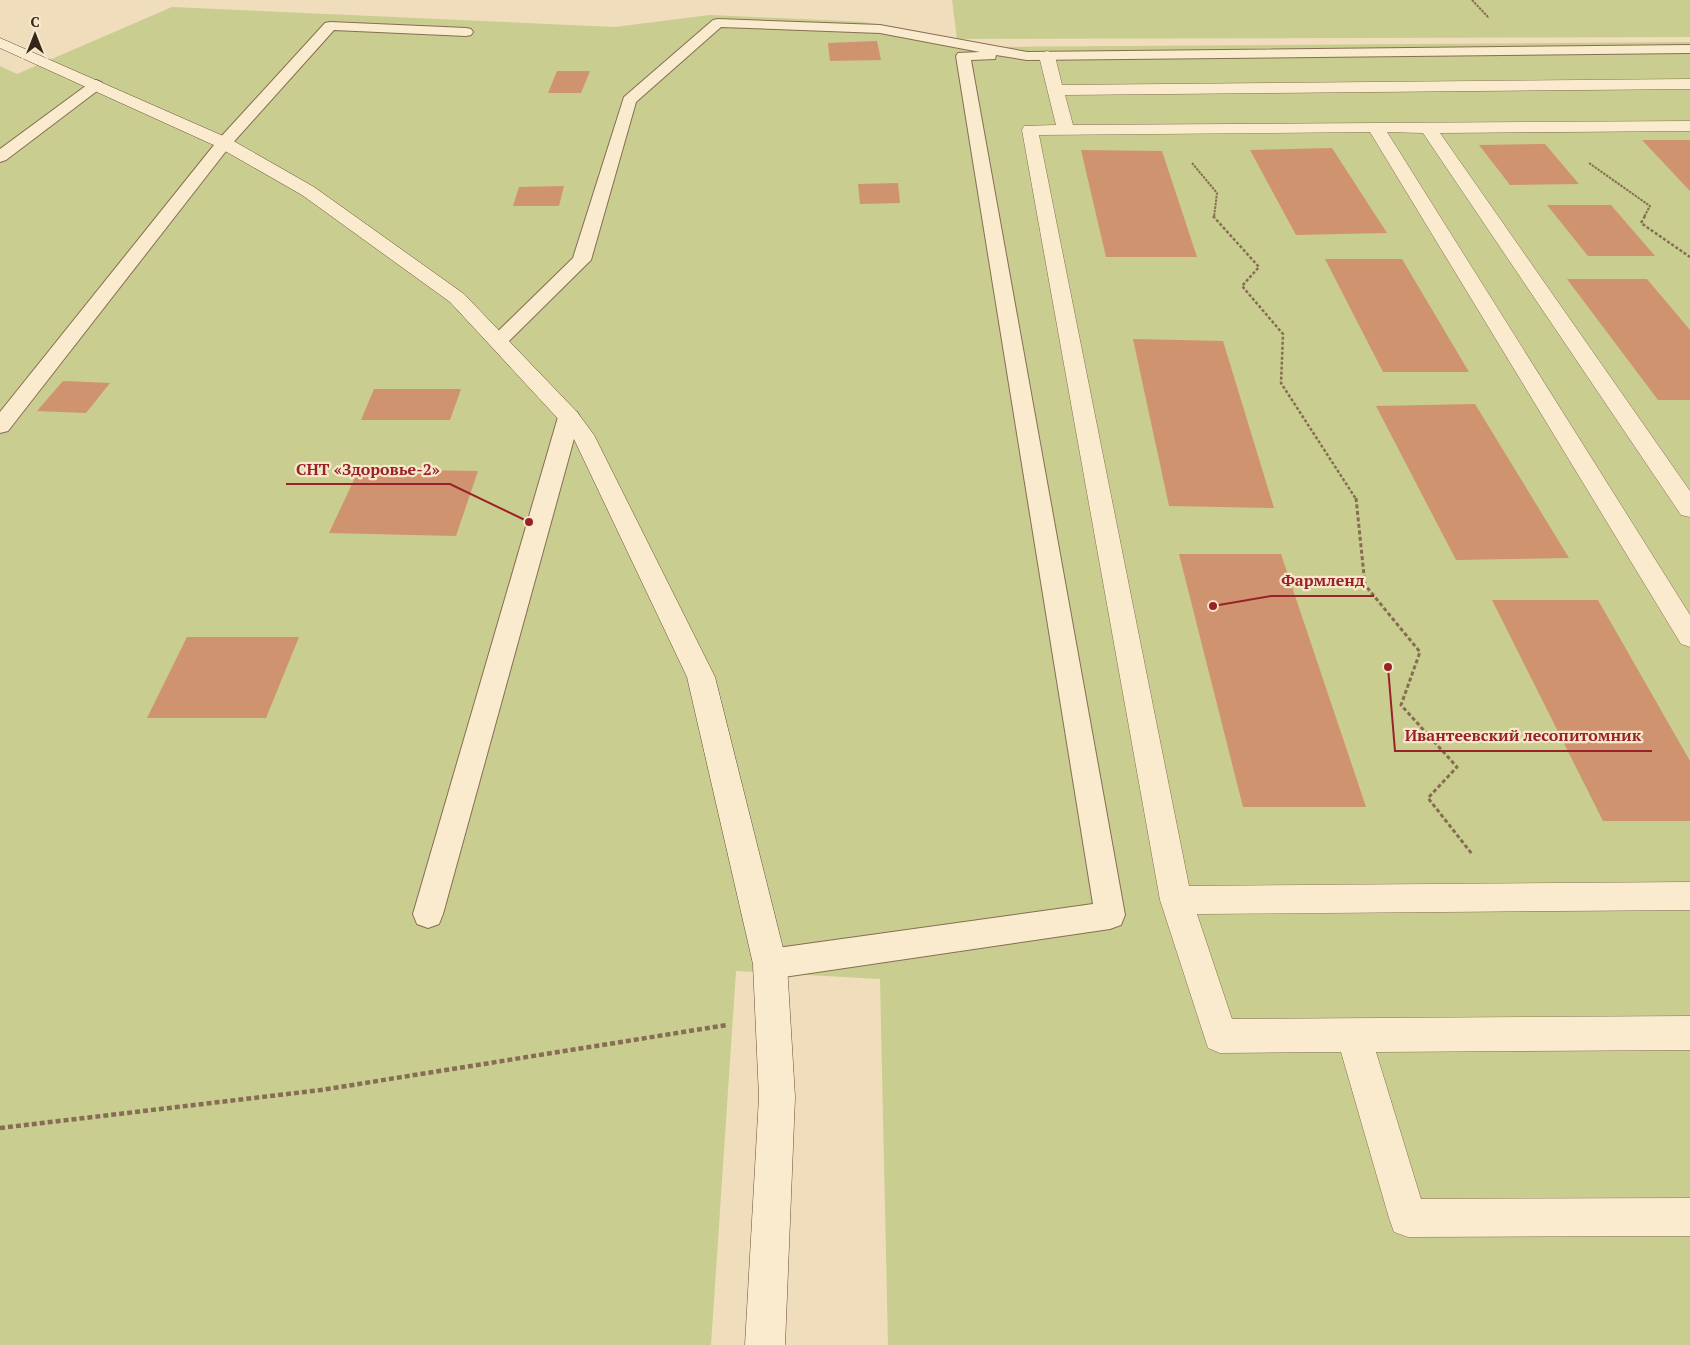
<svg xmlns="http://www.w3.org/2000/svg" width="1690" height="1345" viewBox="0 0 1690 1345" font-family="'PT Serif',serif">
	<rect width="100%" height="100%" fill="#efddbb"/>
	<path fill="#c9cd8f" d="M952,0h738v37l-732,2 10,8 722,-5v1303h-802l-8,-366 -144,-8 -25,374h-711v-1279l17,8 155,-67 443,20 95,-12 155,7 92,17z"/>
	<g fill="#d0936f">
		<path d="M877,41l4,19 -51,1 -2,-18z"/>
		<path d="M557,71h33l-9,22h-33z"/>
		<path d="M1642,140h48v51z"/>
		<path d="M1545,144l34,40 -69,1 -31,-40z"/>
		<path d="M1332,148l55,85 -91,2 -46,-85z"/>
		<path d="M1081,150l81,1 35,106h-91z"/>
		<path d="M898,183l2,20 -40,1 -2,-20z"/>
		<path d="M564,186l-5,20h-46l6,-19z"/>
		<path d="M1547,205h64l44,51h-67z"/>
		<path d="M1325,259h77l67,113h-86z"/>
		<path d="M1567,279h80l43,51v70h-32z"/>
		<path d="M1133,339l90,2 51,167 -105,-2z"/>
		<path d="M63,381l47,2 -24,30 -49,-2z"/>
		<path d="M374,389h87l-11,31h-89z"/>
		<path d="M1475,404l94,154 -113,2 -80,-154z"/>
		<path d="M359,469l119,2 -22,65 -127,-3z"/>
		<path d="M1179,554h102l85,253h-123z"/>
		<path d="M1492,600h106l92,161v60h-87z"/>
		<path d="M187,637h112l-33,81h-119z"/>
	</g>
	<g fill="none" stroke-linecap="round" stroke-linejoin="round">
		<defs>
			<g id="lane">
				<path d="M718,19l162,6 147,27 663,-7v8l-663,7 -31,-5 -1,4 -24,1 154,855 -4,10 -11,4 -340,50 -11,-5 -5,-10 5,-10 11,-5 323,-45 -137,-848 2,-3 22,-1 -100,-19 -159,-6 -85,75 -45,158 -86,85 -7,2 -7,-2 -3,-4 85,-83 51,-161 89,-77z"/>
				<path d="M330,22l136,6 5,1 2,3 -2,3 -5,1 -132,-6 -104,116 -222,285 -8,2v-21l218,-272 107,-117z"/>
				<path d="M96,80l5,2 3,3 -3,3 -95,72 -6,2v-13l91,-67z"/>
				<path d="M569,410l8,2 3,5 -137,497 -4,10 -11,4 -11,-4 -4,-10 145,-497 3,-5z"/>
			</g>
			<path id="street" d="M1047,51l5,2 3,3 7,29 628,-6v10l-625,6 8,30 617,-4v10l-250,2 250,358v26l-9,-2 -258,-382 -36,-1 303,483v32l-9,-3 -311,-512 -331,3 150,751 501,-4v28l-493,4 35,105 458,-3v34l-314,2 45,147 269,-1v38l-282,1 -14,-5 -5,-14 -48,-166 -121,1 -12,-5 -48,-148 -138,-770 2,-4 32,-1 -17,-69 3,-3z"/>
			<path id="secondary" d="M0,38l230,101 84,48 150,107 113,118 17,23 121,242 72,287 8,133 -10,248h-40l14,-248 -6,-133 -66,-287 -114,-240 -12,-15 -111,-120 -148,-107 -84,-48 -218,-99z"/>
		</defs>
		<use href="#lane" stroke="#876d54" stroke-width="2"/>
		<use href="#street" stroke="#876d54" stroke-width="1"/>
		<use href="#secondary" stroke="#684e38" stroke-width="1"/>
		<g stroke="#876d54" stroke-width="2" stroke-dasharray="2.5 1" stroke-linecap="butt">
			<path d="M1472,0l17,18"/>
			<path d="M1192,163l25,30 -3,24"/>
			<path d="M1589,163l61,43 -6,11"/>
		</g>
		<g stroke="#876d54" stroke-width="2.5" stroke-dasharray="3 2" stroke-linecap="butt">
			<path d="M1213,216l46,51 -17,19 41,48 -2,49 75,116"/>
			<path d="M1645,216l-4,7 49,34"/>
		</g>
		<path stroke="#876d54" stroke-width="3" stroke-dasharray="4 2.5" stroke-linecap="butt" d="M1356,498l9,87 55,67 -19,53 56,62 -29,31 44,56"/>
		<path stroke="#876d54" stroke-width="4.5" stroke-dasharray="5 3" stroke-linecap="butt" d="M0,1128l321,-38 406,-65"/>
		<use href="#lane" fill="#faebce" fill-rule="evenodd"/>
		<use href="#street" fill="#faebce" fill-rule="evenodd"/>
		<use href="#secondary" fill="#faebce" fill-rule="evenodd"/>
	</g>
	<path fill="none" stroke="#992228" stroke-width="2" d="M529 522L450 484H286M1213 606L1271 596H1374M1388 667L1395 751H1652"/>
	<g fill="#992228" stroke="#f7e8cb" stroke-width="2">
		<circle cx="529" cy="522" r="5"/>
		<circle cx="1213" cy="606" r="5"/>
		<circle cx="1388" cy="667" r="5"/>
	</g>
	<g font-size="16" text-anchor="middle" font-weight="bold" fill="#992228" stroke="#f7e8cb" stroke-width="4.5" stroke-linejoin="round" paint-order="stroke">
		<text x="368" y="475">СНТ «Здоровье-2»</text>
		<text x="1323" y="586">Фармленд</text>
		<text x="1523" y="741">Ивантеевский лесопитомник</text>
	</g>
	<g transform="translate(35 35)" stroke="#f7e8cb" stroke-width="4" paint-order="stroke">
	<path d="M0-4L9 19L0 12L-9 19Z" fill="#35261a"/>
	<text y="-8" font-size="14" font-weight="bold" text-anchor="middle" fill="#35261a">С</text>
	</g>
</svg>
